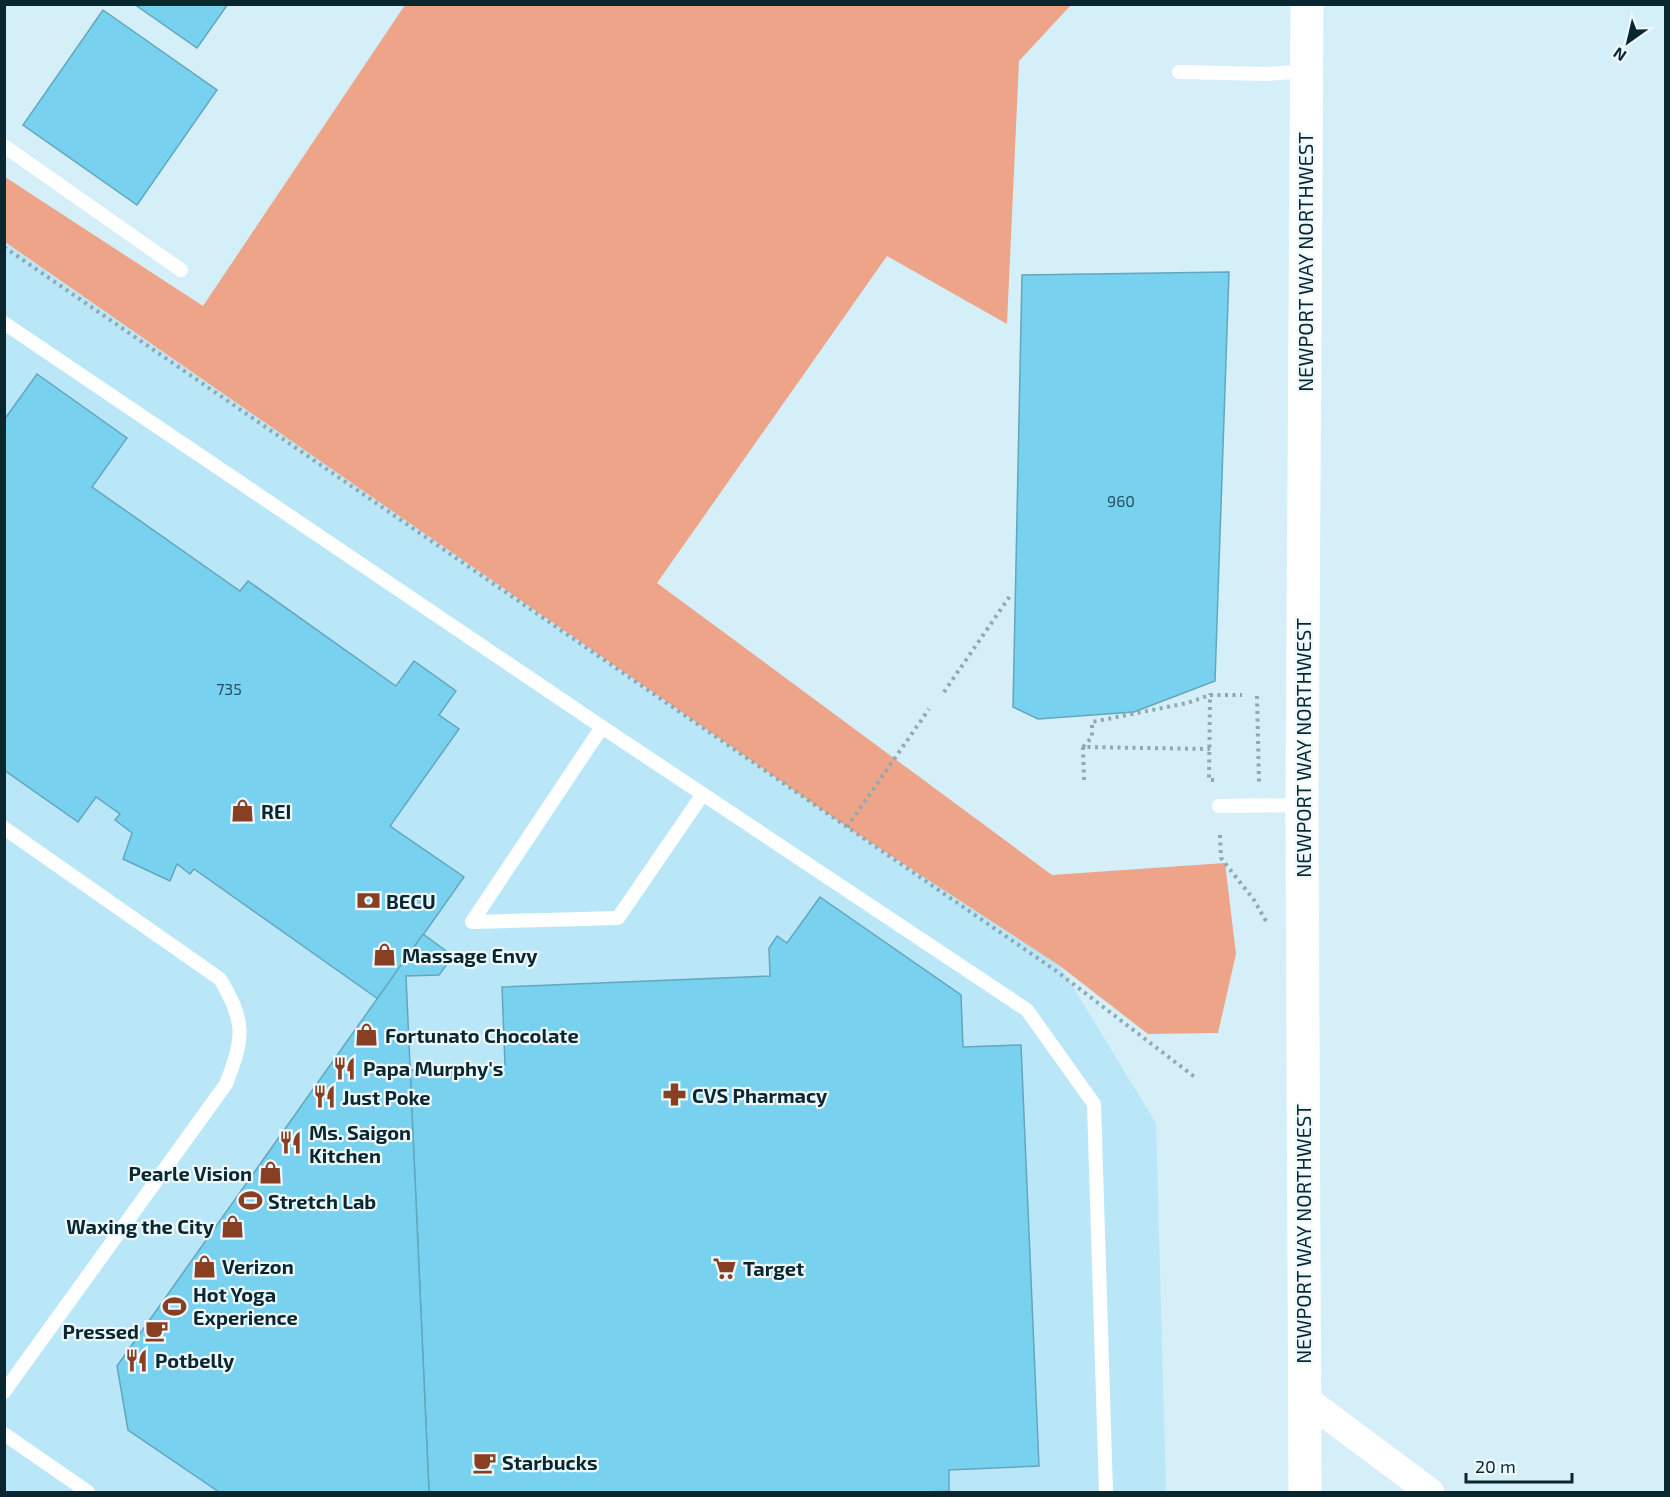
<svg xmlns="http://www.w3.org/2000/svg" width="1670" height="1497" viewBox="0 0 1670 1497" font-family="'Exo 2',sans-serif">
	<rect width="100%" height="100%" fill="#d5eff8"/>
	<path fill="#bae7f7" d="M4,242l843,585 213,139 96,157 10,369h-1161z"/>
	<path fill="#eda488" d="M405,5h666l-52,56 -12,263 -120,-68 -230,327 395,292 173,-12 11,91 -18,79 -70,1 -88,-68 -213,-139 -842,-585v-65l198,129z"/>
	<g fill="#78d1ee" stroke="#63a6bd" stroke-width="1.5">
		<path d="M134,4h94l-31,44z"/>
		<path d="M103,10l114,80 -80,115 -114,-80z"/>
		<path d="M1229,272l-14,409 -81,31 -96,7 -25,-12 9,-432z"/>
		<path d="M37,374l90,64 -35,49 148,104 8,-10 148,105 18,-25 42,30 -17,24 20,14 -69,97 74,51 -86,122 -184,-130 -4,5 -13,-10 -7,17 -47,-22 9,-26 -17,-13 5,-6 -24,-17 -18,25 -74,-52v-350z"/>
		<path d="M820,897l141,98 2,52 58,-2 18,421 -90,4v21l-22,1h-498l-19,-422 95,-5 -3,-78 268,-11 -1,-28 8,-12 10,7z"/>
		<path d="M423,934l30,22 -14,19 -33,1 23,516h-210l-91,-62 -11,-64z"/>
	</g>
	<g fill="none" stroke-linecap="round" stroke-linejoin="round">
		<g stroke="#8ea9b2" stroke-width="4" stroke-dasharray="3 4.5" stroke-linecap="butt">
			<path d="M4,247l1051,723 141,108"/>
			<path d="M944,692l66,-96"/>
			<path d="M1257,696l2,86"/>
			<path d="M1083,747l9,-10v-15l95,-19 23,-8"/>
			<path d="M1084,780l-1,-33 127,2"/>
			<path d="M1214,780h-5l1,-85h32"/>
			<path d="M847,827l82,-118"/>
			<path d="M1220,835l1,23 33,42 13,23"/>
		</g>
		<g stroke="#fff" stroke-width="14">
			<path d="M1179,72l89,2 38,-3"/>
			<path d="M4,146l177,124"/>
			<path d="M4,323l598,404"/>
			<path d="M703,794l-85,124 -146,4 130,-195 425,283 67,94 12,388"/>
			<path d="M1219,806l83,-1"/>
			<path d="M4,828l216,151c26,43 24,59 6,105l-222,308"/>
			<path d="M4,1434l84,58"/>
		</g>
		<path stroke="#fff" stroke-width="28" d="M1304,1398l126,94"/>
		<path stroke="#fff" stroke-width="33" d="M1305,1492l-3,-687 5,-801"/>
	</g>
	<defs>
		<symbol id="shop-bare" viewBox="-9 -9 18 18"><path d="M-5-2.5h2.3a2.7 3.5 0 0 1 5.4 0H5L5.5 6h-11ZM-1.5-2.5h3a1.5 2.3 0 0 0-3 0Z" fill="#883f22" stroke="#edf9fe" stroke-width="2.5" paint-order="stroke"/></symbol>
		<symbol id="bank-bare" viewBox="-9 -9 18 18"><path d="M-6-4H6V4H-6ZM0-2.3a2.3 2.3 0 1 0 0 4.6a2.3 2.3 0 1 0 0-4.6Z" fill="#883f22" stroke="#edf9fe" stroke-width="2.5" paint-order="stroke"/></symbol>
		<symbol id="restaurant-bare" viewBox="-9 -9 18 18"><path d="M-5-6h1v4h1v-4h1v4h1v-4h1v5L-1.5 .5V6h-2V.5L-5-1ZM5-6V6H3V1.5H1.5Q1.5-4 5-6Z" fill="#883f22" stroke="#edf9fe" stroke-width="2.5" paint-order="stroke"/></symbol>
		<symbol id="pharmacy-bare" viewBox="-9 -9 18 18"><path d="M-2-6h4v4h4v4h-4v4h-4v-4h-4v-4h4Z" fill="#883f22" stroke="#edf9fe" stroke-width="2.5" paint-order="stroke"/></symbol>
		<symbol id="stadium-bare" viewBox="-9 -9 18 18"><path d="M0-5a6.5 5 0 1 0 0 10a6.5 5 0 1 0 0-10ZM-3.5-1.8h7v3.6h-7Z" fill="#883f22" stroke="#edf9fe" stroke-width="2.5" paint-order="stroke"/></symbol>
		<symbol id="supermarket-bare" viewBox="-9 -9 18 18"><path d="M-6-5.5h2.5l.6 2H6L4.5 2H-2.5L-4.4-4H-6ZM-1.5 3.2a1.3 1.3 0 1 0 .1 0ZM3 3.2a1.3 1.3 0 1 0 .1 0Z" fill="#883f22" stroke="#edf9fe" stroke-width="2.5" paint-order="stroke"/></symbol>
		<symbol id="cafe-bare" viewBox="-9 -9 18 18"><path d="M-5.5-4.5H6V0H3Q3 3.5 0 3.5H-2.5Q-5.5 3.5-5.5 0ZM3-3.2v2h1.7v-2ZM-6 4.5H4V6H-6Z" fill="#883f22" stroke="#edf9fe" stroke-width="2.5" paint-order="stroke"/></symbol>
	</defs>
	<g fill-rule="evenodd">
		<use href="#shop-bare" x="226" y="794" width="33" height="33"/>
		<use href="#bank-bare" x="352" y="884" width="33" height="33"/>
		<use href="#shop-bare" x="368" y="938" width="33" height="33"/>
		<use href="#shop-bare" x="350" y="1018" width="33" height="33"/>
		<use href="#restaurant-bare" x="328" y="1052" width="33" height="33"/>
		<use href="#pharmacy-bare" x="658" y="1078" width="33" height="33"/>
		<use href="#restaurant-bare" x="308" y="1080" width="33" height="33"/>
		<use href="#restaurant-bare" x="274" y="1126" width="33" height="33"/>
		<use href="#shop-bare" x="254" y="1156" width="33" height="33"/>
		<use href="#stadium-bare" x="234" y="1184" width="33" height="33"/>
		<use href="#shop-bare" x="216" y="1210" width="33" height="33"/>
		<use href="#shop-bare" x="188" y="1250" width="33" height="33"/>
		<use href="#supermarket-bare" x="708" y="1252" width="33" height="33"/>
		<use href="#stadium-bare" x="158" y="1290" width="33" height="33"/>
		<use href="#cafe-bare" x="140" y="1314" width="33" height="33"/>
		<use href="#restaurant-bare" x="120" y="1344" width="33" height="33"/>
		<use href="#cafe-bare" x="468" y="1446" width="33" height="33"/>
	</g>
	<g text-anchor="middle" dominant-baseline="central" stroke-width="4.5" stroke-linejoin="round" paint-order="stroke">
		<g font-size="16" fill="#265260">
			<text x="1121" y="500">960</text>
			<text x="229" y="688">735</text>
		</g>
		<g font-size="20" fill="#0a2730" stroke="#edf9fe">
			<text transform="translate(1305 262) rotate(-90)">NEWPORT WAY NORTHWEST</text>
			<text transform="translate(1303 748) rotate(-90)">NEWPORT WAY NORTHWEST</text>
			<text transform="translate(1303 1234) rotate(-90)">NEWPORT WAY NORTHWEST</text>
		</g>
		<g font-size="20" font-weight="bold" fill="#0a2730" stroke="#edf9fe" text-anchor="start">
			<text x="261" y="811">REI</text>
			<text x="386" y="901">BECU</text>
			<text x="402" y="955">Massage Envy</text>
			<text x="385" y="1035">Fortunato Chocolate</text>
			<text x="363" y="1068">Papa Murphy's</text>
			<text x="692" y="1095">CVS Pharmacy</text>
			<text x="342" y="1097">Just Poke</text>
			<text x="309" y="1132">Ms. Saigon<tspan x="309" dy="23">Kitchen</tspan></text>
			<text x="252" y="1173" text-anchor="end">Pearle Vision</text>
			<text x="268" y="1201">Stretch Lab</text>
			<text x="214" y="1226" text-anchor="end">Waxing the City</text>
			<text x="222" y="1266">Verizon</text>
			<text x="743" y="1268">Target</text>
			<text x="193" y="1294">Hot Yoga<tspan x="193" dy="23">Experience</tspan></text>
			<text x="139" y="1331" text-anchor="end">Pressed</text>
			<text x="155" y="1360">Potbelly</text>
			<text x="502" y="1462">Starbucks</text>
		</g>
	</g>
	<rect width="1670" height="1497" fill="none" stroke="#0a2730" stroke-width="12"/>
	<g transform="translate(1628 42) rotate(214)" stroke="#edf9fe" stroke-width="4.5" paint-order="stroke">
	<path d="M0-4.5L10 22L0 15L-10 22Z" fill="#0a2730"/>
	<text y="-9" font-size="16" font-weight="bold" text-anchor="middle" fill="#0a2730">N</text>
	</g>
	<path d="M1466 1473v9h106v-9" fill="none" stroke="#0a2730" stroke-width="3"/>
	<text x="1475" y="1473" font-size="18" fill="#0a2730" stroke="#edf9fe" stroke-width="4.5" paint-order="stroke">20 m</text>
</svg>
